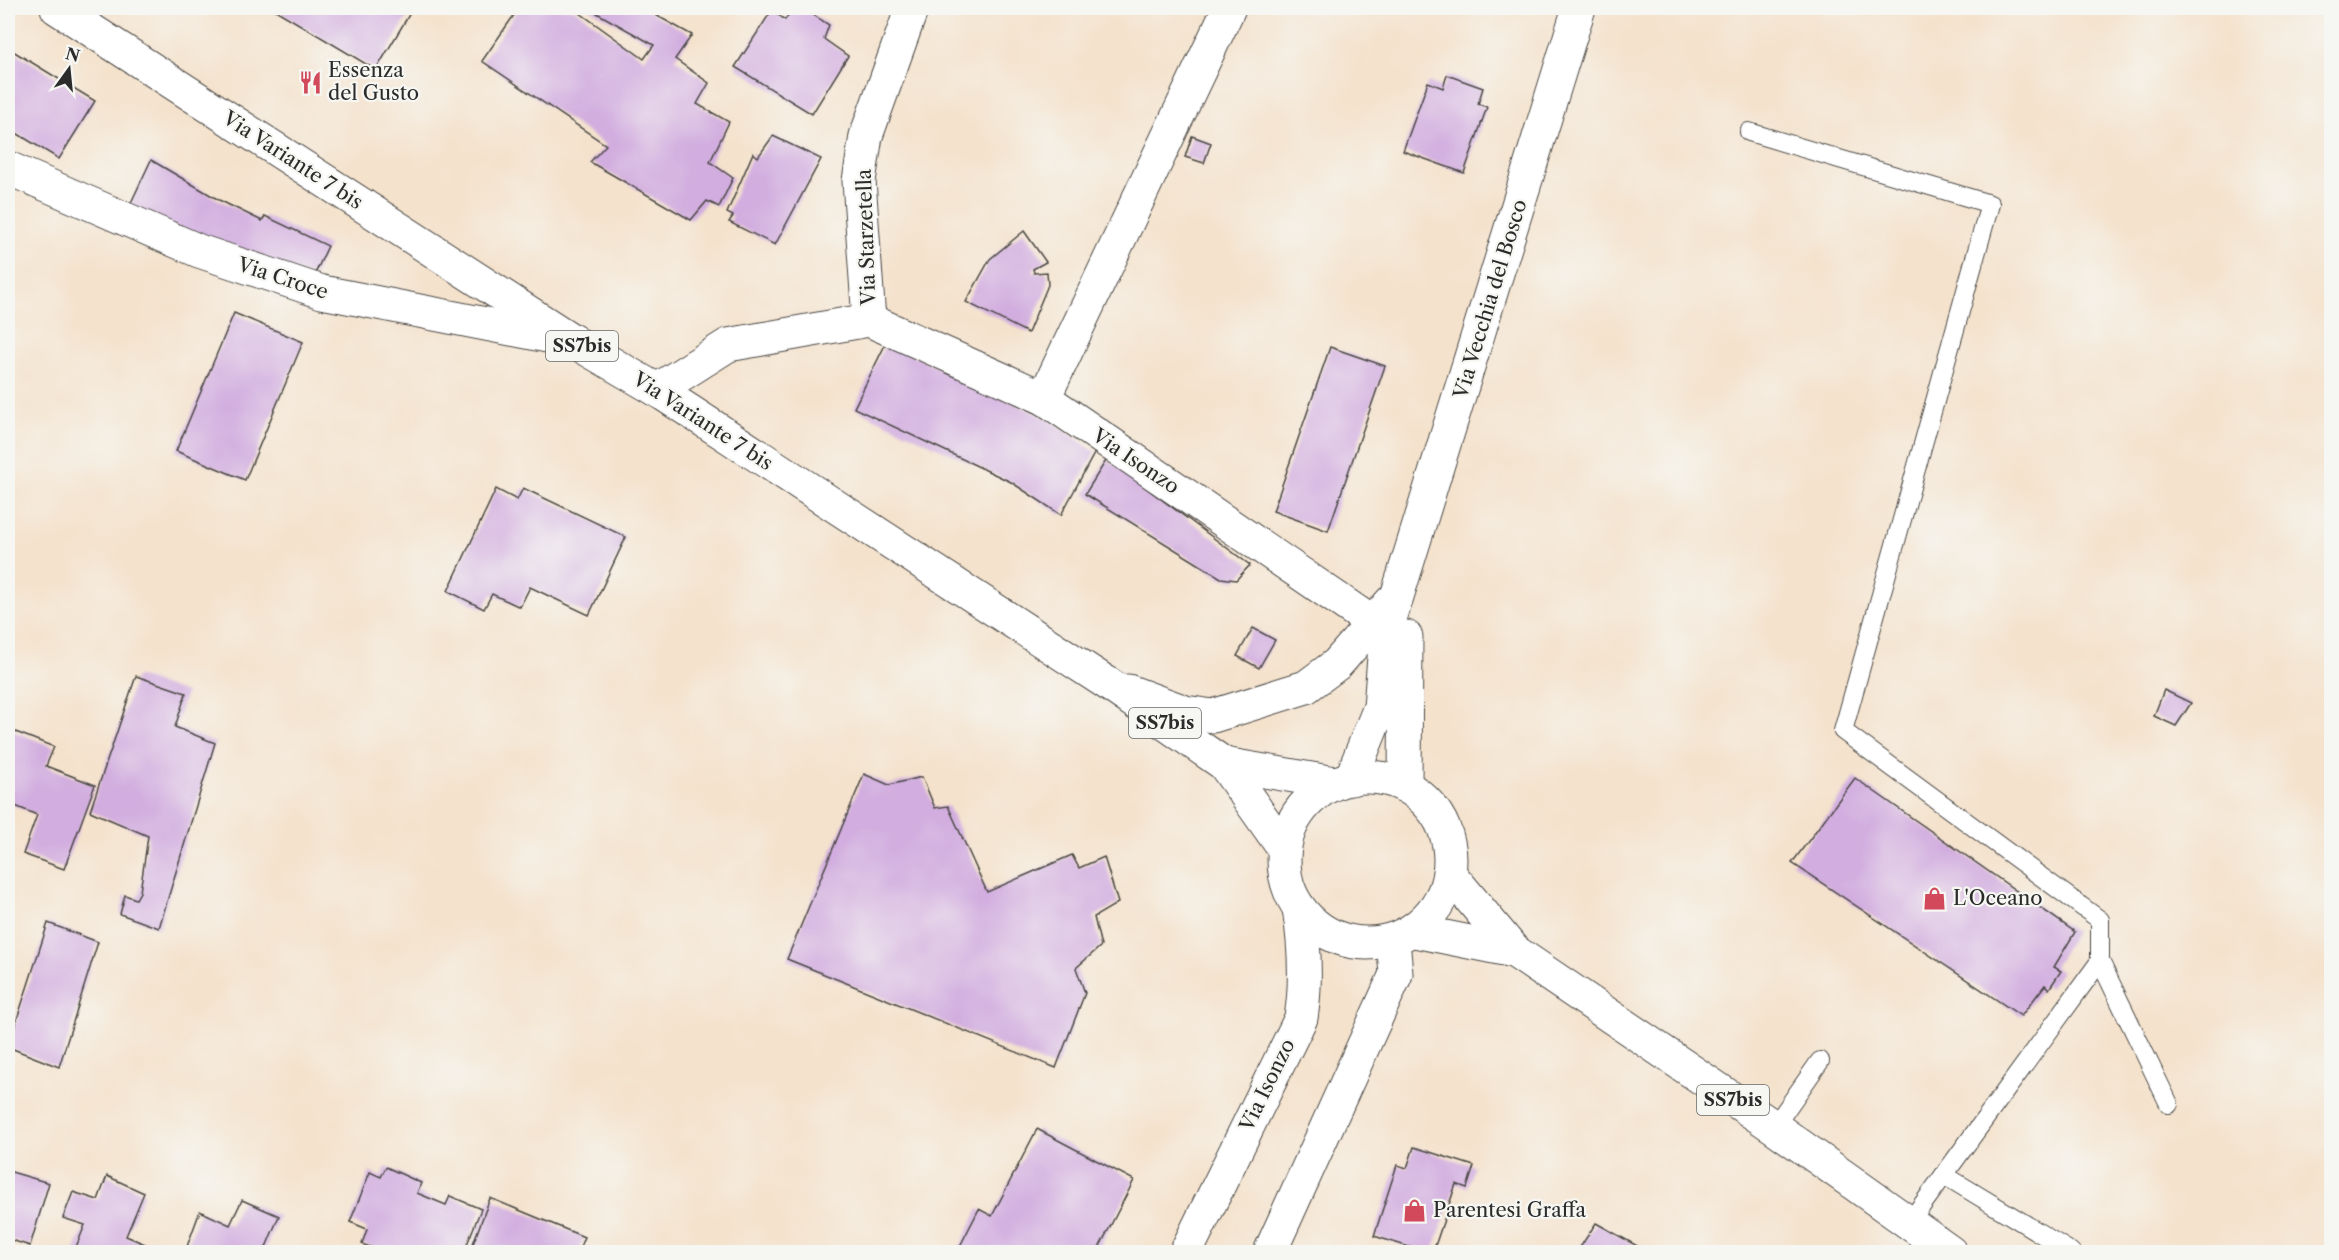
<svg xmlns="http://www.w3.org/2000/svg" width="2339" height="1260" viewBox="0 0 2339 1260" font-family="'Libre Caslon Text',serif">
	<rect width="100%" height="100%" fill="#f6f6f2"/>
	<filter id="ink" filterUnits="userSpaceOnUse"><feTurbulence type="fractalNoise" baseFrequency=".0167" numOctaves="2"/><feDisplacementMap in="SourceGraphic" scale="12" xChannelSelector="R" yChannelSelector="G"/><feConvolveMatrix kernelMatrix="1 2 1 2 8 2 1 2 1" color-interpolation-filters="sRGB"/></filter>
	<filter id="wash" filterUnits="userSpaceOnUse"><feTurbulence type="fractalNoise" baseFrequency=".008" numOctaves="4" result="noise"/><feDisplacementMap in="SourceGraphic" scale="24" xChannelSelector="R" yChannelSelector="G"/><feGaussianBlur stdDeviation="1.35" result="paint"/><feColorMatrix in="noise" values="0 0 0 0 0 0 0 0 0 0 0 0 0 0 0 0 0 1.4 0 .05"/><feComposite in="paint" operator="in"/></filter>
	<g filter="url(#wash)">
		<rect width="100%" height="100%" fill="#f4e2cc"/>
		<g id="blocks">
			<g fill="#d2addf">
				<path d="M272,8h141l-37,62z"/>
				<path d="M519,8h54l71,51 10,-14 -66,-37h55l49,27 -17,24 34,24 -12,21 32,18 -19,40 23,16 -14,29 -12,-6 -16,19 -101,-58 16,-17 -124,-84z"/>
				<path d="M793,8h10l26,17 -5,14 24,17 -36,58 -77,-47 37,-57 13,10z"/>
				<path d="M8,48l87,53 -36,58 -51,-31z"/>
				<path d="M1447,75l36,13 -5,16 9,3 -23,66 -61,-22 25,-69 15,6z"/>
				<path d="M773,136l48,23 -46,86 -46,-23 4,-6 -6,-3 26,-60 5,4z"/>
				<path d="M1192,136l19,7 -7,20 -19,-6z"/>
				<path d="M151,160l68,40 43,21 3,-5 63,30 -14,30 -77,-22 -108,-47z"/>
				<path d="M1024,231l22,31 -13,7 1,4 13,-1 1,13 -20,48 -62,-31 24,-43z"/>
				<path d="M234,313l69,29 -58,138 -69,-29z"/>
				<path d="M886,343l161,75 48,34 -34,63 -50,-33 -157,-74z"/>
				<path d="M1330,347l55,19 -57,165 -55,-20z"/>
				<path d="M1107,459l143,106 -14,15 -15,-2 -136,-84z"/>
				<path d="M523,488l103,49 -37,78 -59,-28 -10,20 -28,-13 -8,15 -36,-18 48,-102 21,11z"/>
				<path d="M1253,628l22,12 -16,28 -22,-12z"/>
				<path d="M136,676l50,17 -11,34 40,16 -56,185 -39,-14 5,-19 11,4 4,-7 8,-56 -58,-25z"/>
				<path d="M2164,690l27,13 -15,23 -22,-10z"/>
				<path d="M8,729l46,18 -8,19 49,19 -31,84 -41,-15 14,-39 -29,-12z"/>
				<path d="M864,774l25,11 33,-8 13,31 13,-2 39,86 85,-37 7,13 25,-11 14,46 -24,14 7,29 -25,22 9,25 -29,75 -269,-109z"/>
				<path d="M1855,778l220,154 -21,35 7,4 -12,18 -4,-4 -24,31 -229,-153z"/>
				<path d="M48,923l50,19 -39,125 -51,-20z"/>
				<path d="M1037,1129l97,51 -37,72h-140l22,-43 13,7z"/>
				<path d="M1414,1147l60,19 -7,22 -11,-4 -23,68h-8l-51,-16 23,-71 10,3z"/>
				<path d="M386,1167l35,16 -4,10 29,12 4,-9 31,13 -17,43h-81l-21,-8 5,-15 -17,-7 20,-50 11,5z"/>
				<path d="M8,1171l41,12 -19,63 -22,-7z"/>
				<path d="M107,1176l37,17 -18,43 38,16h-90l11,-27 -22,-7 10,-26 25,8z"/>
				<path d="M490,1198l94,39 -6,15h-108z"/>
				<path d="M242,1200l37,16 -15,36h-79l15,-41 30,14z"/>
				<path d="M1596,1223l52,29h-71z"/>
			</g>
		</g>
	</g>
	<g filter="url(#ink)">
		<use href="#blocks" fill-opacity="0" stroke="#494643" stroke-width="1.5"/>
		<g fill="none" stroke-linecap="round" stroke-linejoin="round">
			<defs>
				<g id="lane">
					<path d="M1749,132l241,72 -147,527 257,189v41l-191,262"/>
					<path d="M2100,961l69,143"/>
					<path d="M1774,1127l46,-66"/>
					<path d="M1944,1175l127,77"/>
				</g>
				<g id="street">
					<path d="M8,168l191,83 123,41 251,49"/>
					<path d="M869,320l175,78 342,234"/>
					<path d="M657,390l71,-45 141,-25 -10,-139 7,-45 46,-128"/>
					<path d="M1044,398l185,-390"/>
					<path d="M1186,1252l115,-234c6,-38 4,-72 -2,-110"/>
					<path d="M1270,1252l126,-278 -3,-34"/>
				</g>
				<g id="secondary">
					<path d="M1128,691l57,21 28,4 93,-29 31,-23 54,-62"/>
					<path d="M1351,779l29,-72 6,-75 193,-624"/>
					<path d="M1405,786l1,-149"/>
				</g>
				<g id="primary">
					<path d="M57,8l516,333 84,49 450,293 117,81 60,85"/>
					<path d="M1224,764l111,19"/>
					<circle cx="1367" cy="860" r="83"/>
					<path d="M1449,873l65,78 260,176 176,125"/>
					<path d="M1415,931l99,20"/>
				</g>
			</defs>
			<use href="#lane" stroke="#494643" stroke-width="20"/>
			<use href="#street" stroke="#494643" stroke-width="35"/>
			<use href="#secondary" stroke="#494643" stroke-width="35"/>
			<use href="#primary" stroke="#494643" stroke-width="35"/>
			<use href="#lane" stroke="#fff" stroke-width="18"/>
			<use href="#street" stroke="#fff" stroke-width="33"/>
			<use href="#secondary" stroke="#fff" stroke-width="33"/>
			<use href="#primary" stroke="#fff" stroke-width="33"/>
		</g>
	</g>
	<defs>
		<symbol id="restaurant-bare" viewBox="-9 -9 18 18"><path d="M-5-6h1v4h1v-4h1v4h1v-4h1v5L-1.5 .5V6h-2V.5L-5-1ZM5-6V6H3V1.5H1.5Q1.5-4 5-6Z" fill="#d1495b" stroke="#f6f6f2" stroke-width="2.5" paint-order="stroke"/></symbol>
		<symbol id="shop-bare" viewBox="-9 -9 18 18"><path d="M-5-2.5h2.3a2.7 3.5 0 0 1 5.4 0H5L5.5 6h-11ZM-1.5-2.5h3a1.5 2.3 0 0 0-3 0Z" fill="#d1495b" stroke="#f6f6f2" stroke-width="2.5" paint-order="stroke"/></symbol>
	</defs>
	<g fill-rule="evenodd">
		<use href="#restaurant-bare" x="294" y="66" width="33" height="33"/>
		<use href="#shop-bare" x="1918" y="882" width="33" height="33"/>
		<use href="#shop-bare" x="1398" y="1194" width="33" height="33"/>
	</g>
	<g text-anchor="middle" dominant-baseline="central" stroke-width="4.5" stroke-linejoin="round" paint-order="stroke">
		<g fill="#f6f6f2" stroke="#686867" stroke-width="1.5">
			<rect x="546" y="331" width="72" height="30" rx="4.5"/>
			<rect x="1129" y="708" width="72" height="30" rx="4.5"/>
			<rect x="1697" y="1085" width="72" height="30" rx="4.5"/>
		</g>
		<g font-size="18" font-weight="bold" fill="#2b2b2b">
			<text x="582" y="346">SS7bis</text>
			<text x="1165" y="723">SS7bis</text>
			<text x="1733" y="1100">SS7bis</text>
		</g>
		<g font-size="20" fill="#2b2b2b" stroke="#f6f6f2" text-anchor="start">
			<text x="328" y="70">Essenza<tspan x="328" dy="23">del Gusto</tspan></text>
			<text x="1953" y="898">L'Oceano</text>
			<text x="1433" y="1210">Parentesi Graffa</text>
		</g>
		<g font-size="20" fill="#2b2b2b" stroke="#f6f6f2">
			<text transform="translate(293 160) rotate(33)">Via Variante 7 bis</text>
			<text transform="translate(866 237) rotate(-92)">Via Starzetella</text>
			<text transform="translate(283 278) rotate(18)">Via Croce</text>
			<text transform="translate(1490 299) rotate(-73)">Via Vecchia del Bosco</text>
			<text transform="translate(703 421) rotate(33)">Via Variante 7 bis</text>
			<text transform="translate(1136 461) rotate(34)">Via Isonzo</text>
			<text transform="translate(1267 1085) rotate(-64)">Via Isonzo</text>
		</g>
	</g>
	<rect width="2339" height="1260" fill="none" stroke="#f6f6f2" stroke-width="30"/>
	<g transform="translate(69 69) rotate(15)" stroke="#f6f6f2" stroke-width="4.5" paint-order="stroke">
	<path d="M0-4.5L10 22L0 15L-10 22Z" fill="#2b2b2b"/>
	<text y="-9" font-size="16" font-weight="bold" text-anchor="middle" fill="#2b2b2b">N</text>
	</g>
</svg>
